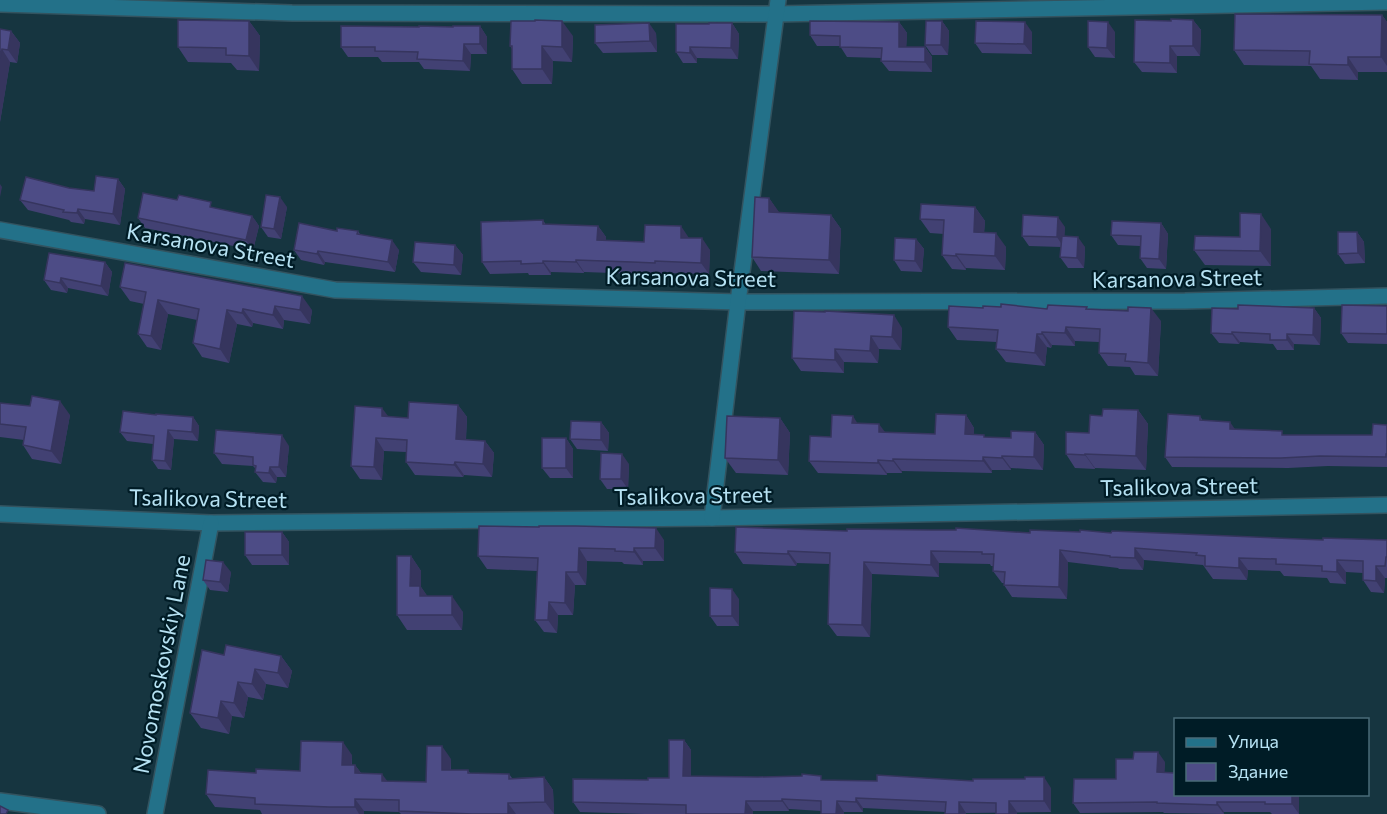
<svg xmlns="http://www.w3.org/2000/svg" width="1387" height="814" viewBox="0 0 1387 814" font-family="Commissioner,sans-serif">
	<rect width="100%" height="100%" fill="#163540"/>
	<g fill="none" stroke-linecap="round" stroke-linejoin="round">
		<defs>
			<g id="minor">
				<path d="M0,4l292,9 484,1 611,-12"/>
				<path d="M0,230l335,60 403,12 447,-1 202,-5"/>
				<path d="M0,514l211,9 501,-5 675,-13"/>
				<path d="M712,518l26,-216 40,-302"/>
				<path d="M0,801l98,13"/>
				<path d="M155,814l56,-291"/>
			</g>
		</defs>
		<use href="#minor" stroke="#33535f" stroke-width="18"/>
		<use href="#minor" stroke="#237189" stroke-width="15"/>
	</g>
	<g fill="#424173">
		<path d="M1382,15l5,7v50h-29v8l-38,-1 -9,-13 -67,-1 -10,-15z"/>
		<path d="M1193,20l8,10 -1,26h-23v17l-35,-1 -8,-10 37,-41z"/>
		<path d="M249,21l11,15 -1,35 -22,-1 -6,-7 -43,-1 -10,-15z"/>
		<path d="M942,21l7,10 -1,24h-16l-7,-10z"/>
		<path d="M899,22l8,11 -1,14h19l7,10v15l-43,-1 -8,-10v-3l-34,-1 -7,-11h-23l-7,-11z"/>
		<path d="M732,23l7,11 -1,25 -41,-1v5h-14l-7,-11 33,-28z"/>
		<path d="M480,26l7,11v17h-16l-1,17 -46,-2 -5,-7h-37l-4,-5h-30l-7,-10 112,-20z"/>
		<path d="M0,29l11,2 9,12 -3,20 -7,-1 -10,60z"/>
		<path d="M1032,32v22l-50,-1 -7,-10z"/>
		<path d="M1115,32v26l-20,-1 -7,-10z"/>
		<path d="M656,33l1,19 -54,1 -8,-10z"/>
		<path d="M573,36l-1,26 -19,-1 -1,23h-30l-10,-15v-20l-2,-3z"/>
		<path d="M118,179l7,10 -5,36 -35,-6 -1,5 -13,-2 -2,-2 -41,-10 -8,-10 49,-12 25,3z"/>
		<path d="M769,198l10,15 52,2 10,14 -2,45 -78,-3 -9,-14z"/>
		<path d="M287,207l-6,32 -13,-2 -7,-10z"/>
		<path d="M975,207l10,14 -1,12 22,14 -1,23 -39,-2v2l-14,-1 -10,-14 2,-21 -14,-1 -10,-14z"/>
		<path d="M215,208l37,8 7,10 -6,24 -108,-22 -7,-10z"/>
		<path d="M543,220l3,5 52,1 8,11v3l38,2 45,-4 21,12 -1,24 -46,-1v1h-23l-56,-2v1l-33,-1v3h-22l-1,-2 -38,1 -8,-12z"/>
		<path d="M1161,223l7,11 -2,35 -19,-1 -7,-10v-12l-22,-1 -7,-10z"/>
		<path d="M1065,227l-1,9 21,11 -1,21h-16l-8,-11 1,-10 -32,-1 -7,-10z"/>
		<path d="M1271,229v37l-66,-1 -11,-15z"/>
		<path d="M337,231h21l2,3 39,16 -4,22 -70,-10 -1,3 -23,-5 -7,-10z"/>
		<path d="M1357,232l7,10 1,21 -20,1 -7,-10z"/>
		<path d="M916,239l8,10 -2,23 -21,-1 -7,-11z"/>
		<path d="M455,245l8,10 -2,20 -40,-3 -8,-10z"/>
		<path d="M105,262l7,10 -4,24 -40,-8 -1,5 -16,-3 -7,-10z"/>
		<path d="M120,287l192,23 -2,14 -26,-4 -1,9 -30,-6 -1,4 -15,-3 -8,39 -27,-6 -9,-14 4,-23 -29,-6 -7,36 -14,-3 -9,-13 6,-30 -14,-3z"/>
		<path d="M1387,306v38l-39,-1 -7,-10z"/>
		<path d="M983,308l106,2 72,11 -3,55 -23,-1 -5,-8 -22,-1 -9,-13v-11l-24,-1v5l-23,-1 -1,3 -4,-1 -2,19 -39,-4 -10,-13 1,-7 -40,-2 -9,-13z"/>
		<path d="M1314,308l7,10 -1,27 -26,-1v6h-17l-4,-6 -33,-2 -1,2 -20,-1 -8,-10 27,-24z"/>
		<path d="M902,328l-1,22 -22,-1 -1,14 -34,-1v11l-43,-2 -9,-13z"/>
		<path d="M0,403l70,12 -9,49 -29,-5 -9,-14 1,-5 -24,-3z"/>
		<path d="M458,405l9,12 -1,23 19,1 9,12 -2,24 -28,-2 -1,2 -48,-2 -9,-13v-10l-22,-1 -2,29 -22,-1 -9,-13 37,-49 20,1z"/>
		<path d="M1138,410l10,14 -2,46 -51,-2v1l-20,-1 -9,-14 23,-21 13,-17z"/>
		<path d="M156,415l37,2 6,9 -1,15 -24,-2 -3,31 -13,-1 -6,-9 1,-16 -26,-3 -7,-9z"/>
		<path d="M966,415l8,13v6l11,3 26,1 24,-6 9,13 -1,25 -32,-2v2h-19v3l-90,-2v2h-15v2l-69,-2 -9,-12 48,-38 28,9 50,2z"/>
		<path d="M1200,416l3,5 32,8 50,6h87l15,-10v42l-59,-1 -40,2 -116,-1 -7,-10z"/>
		<path d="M780,418l10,15 -2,42 -52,-2 -11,-15z"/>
		<path d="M601,422l8,11 -1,18 -31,-2 -7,-10z"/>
		<path d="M566,438l7,11v29h-23l-8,-10z"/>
		<path d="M289,446l-3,31h-9l-1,6 -13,-1 -8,-10 1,-3 -3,-3 -31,-2 -8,-11z"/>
		<path d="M629,464l-1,25h-21l-7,-10z"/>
		<path d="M847,531l264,2 212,7h64v38h-2l-1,15 -13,-1 -8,-12v-7l-17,-1v12l-16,-1 -3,-5 -43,-2 -4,-5 -32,-1 -1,10 -34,-1 -10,-14 -59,-5 -1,10 -24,-1 -1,-1 -50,-6 -1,37 -55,-2 -8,-12v-2h-2l-9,-12v-5h-2l-1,-2 -51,-1v14l-67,-3 -2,63 -33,-1 -9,-12 2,-60 -33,-1 -1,3 -53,-2 -8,-12z"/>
		<path d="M282,532l7,10v23h-37l-7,-10z"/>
		<path d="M664,540v21h-21v4l-19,-1 -2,-2 -35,-1 -1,24h-11l-2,30h-15l-1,18 -13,-1 -9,-12 2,-49 -50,-2 -9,-13z"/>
		<path d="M411,556l10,15v16l6,9 36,16 -1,18h-55l-10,-15z"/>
		<path d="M231,572l-3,20 -18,-2 -7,-10z"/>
		<path d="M739,599v27h-22l-7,-10z"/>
		<path d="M224,655l57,1 11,15 -4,17 -22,-4 -3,16 -15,-3 -4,21 -12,-2 -3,18 -28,-6 -11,-15z"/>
		<path d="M684,740l7,10v26l360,12v24l-85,1 -103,-5v4h-19v2h-23v-3l-32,-2v2h-36v3h-109l-64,-2 -7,-10 75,-22 21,-2z"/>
		<path d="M352,755v10h3l6,8 26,8 39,1 25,-23v11h17l2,3 39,1 3,4 32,-1 9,13 1,24h-153l-2,-2 -35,-1v3h-102l-2,-4 -45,-3 -9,-13 50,-21 44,-2z"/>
		<path d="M1165,762l-1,11h11l1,1v21h123v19h-27l-2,-2h-46v2l-60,-1 -1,-1 -83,1 -7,-10 43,-24z"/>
	</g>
	<g fill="#36355e">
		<path d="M1382,15l5,7v44l-6,-9z"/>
		<path d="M1193,20l8,10 -1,26 -7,-10z"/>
		<path d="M249,21l11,15 -1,35 -10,-15z"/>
		<path d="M562,21l11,15 -1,26 -10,-15z"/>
		<path d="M942,21l7,10 -1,24 -7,-10z"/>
		<path d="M899,22l8,11 -1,24 -7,-10z"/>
		<path d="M1025,22l7,10v22l-8,-10z"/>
		<path d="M1108,22l7,10v26l-8,-10z"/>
		<path d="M649,23l7,10 1,19 -7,-11z"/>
		<path d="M732,23l7,11 -1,25 -7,-11z"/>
		<path d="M480,26l7,11v17l-7,-10z"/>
		<path d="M11,31l9,12 -3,20 -9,-13z"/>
		<path d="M464,44l7,10 -1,17 -7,-10z"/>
		<path d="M542,46l11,15 -1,23 -10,-15z"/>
		<path d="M1170,46l7,10v17l-7,-10z"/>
		<path d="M690,47l7,11v5l-7,-10z"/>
		<path d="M925,47l7,10v15l-7,-10z"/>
		<path d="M2,49l8,13 -10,60v-64z"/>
		<path d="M1348,57l10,15v8l-10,-15z"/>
		<path d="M118,179l7,10 -5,36 -7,-11z"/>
		<path d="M0,184l2,3 -2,10z"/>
		<path d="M280,197l7,10 -6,32 -7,-10z"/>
		<path d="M769,198l10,14 -1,14 -9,-14z"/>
		<path d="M975,207l10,14 -2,25 -9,-14z"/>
		<path d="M78,209l7,10 -1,5 -7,-11z"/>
		<path d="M1261,214l10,15v37l-11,-15z"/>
		<path d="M831,215l10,14 -2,45 -10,-14z"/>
		<path d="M252,216l7,10 -6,24 -7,-10z"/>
		<path d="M1058,217l7,10 -1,21 -7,-11z"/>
		<path d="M1161,223l7,11 -2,35 -7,-10z"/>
		<path d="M598,226l8,11v14l-9,-11z"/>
		<path d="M681,226l8,12h-8z"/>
		<path d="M1357,232l7,10 1,21 -7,-10z"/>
		<path d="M996,233l10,14 -1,23 -10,-14z"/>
		<path d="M1078,237l7,10 -1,21 -7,-10z"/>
		<path d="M702,238l8,12 -1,24 -8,-11z"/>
		<path d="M916,239l8,10 -2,23 -7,-11z"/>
		<path d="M392,240l7,10 -4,22 -7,-10z"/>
		<path d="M455,245l8,10 -2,20 -7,-10z"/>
		<path d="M318,251l7,11 -1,3 -7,-11z"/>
		<path d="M956,254l10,14v2l-10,-14z"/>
		<path d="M576,260l8,12v1l-8,-11z"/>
		<path d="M543,261l8,11v3l-8,-12z"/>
		<path d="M105,262l7,10 -4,24 -7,-10z"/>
		<path d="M61,278l7,10 -1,5 -7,-10z"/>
		<path d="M302,296l10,14 -2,14 -10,-14z"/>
		<path d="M158,300l10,14 -7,36 -10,-14z"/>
		<path d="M275,306l9,14 -1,9 -10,-14z"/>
		<path d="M1151,308l10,13 -3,55 -10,-13z"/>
		<path d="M1314,308l7,10 -1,27 -7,-10z"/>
		<path d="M243,309l10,14 -1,4 -10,-14z"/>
		<path d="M227,310l10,14 -8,39 -9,-14z"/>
		<path d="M894,315l8,13 -1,22 -9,-13z"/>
		<path d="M1066,327l9,14v5l-10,-13z"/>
		<path d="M1042,332l10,13 -1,3 -9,-14z"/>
		<path d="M1232,332l8,10 -1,2 -7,-10z"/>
		<path d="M1037,334l10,13 -2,19 -10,-13z"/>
		<path d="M1287,334l7,10v6l-7,-10z"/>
		<path d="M871,336l8,13 -1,14 -8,-12z"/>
		<path d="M835,349l9,13v11l-9,-13z"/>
		<path d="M60,401l10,14 -9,49 -10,-13z"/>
		<path d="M458,405l9,12 -2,35 -9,-13z"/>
		<path d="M382,408l9,12 -9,-4z"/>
		<path d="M1138,410l10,14 -2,46 -10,-14z"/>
		<path d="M966,415l8,13v19l-9,-13z"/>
		<path d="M853,416l8,13 -9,-6z"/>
		<path d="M193,417l6,9 -1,15 -6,-9z"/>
		<path d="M780,418l10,15 -2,42 -10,-15z"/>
		<path d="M601,422l8,11 -1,18 -7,-11z"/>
		<path d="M1230,422l7,10 -7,-3z"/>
		<path d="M879,424l9,12 -9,-4z"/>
		<path d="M168,430l6,9 -3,31 -6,-9z"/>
		<path d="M1035,432l9,13 -1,25 -9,-13z"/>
		<path d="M282,435l7,11 -3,31 -7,-10z"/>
		<path d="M376,438l8,13 -2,29 -8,-13z"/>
		<path d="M566,438l7,11v29l-7,-10z"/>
		<path d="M485,441l9,12 -2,24 -9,-13z"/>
		<path d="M622,454l7,10 -1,25 -7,-10z"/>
		<path d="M1085,454l10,14v1l-10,-14z"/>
		<path d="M1002,456l9,12v2l-9,-12z"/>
		<path d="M983,457l9,13v3l-9,-12z"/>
		<path d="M893,459l9,12v2l-9,-12z"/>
		<path d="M878,460l9,13v2l-9,-12z"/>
		<path d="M455,462l9,13 -1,2 -9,-12z"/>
		<path d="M270,467l7,10 -1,6 -7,-10z"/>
		<path d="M656,528l8,12v21l-9,-13z"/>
		<path d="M282,532l7,10v23l-7,-10z"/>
		<path d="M579,548l8,13 -1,24 -8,-13z"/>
		<path d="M634,548l9,13v4l-9,-13z"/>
		<path d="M1135,548l9,12 -1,10 -8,-12z"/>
		<path d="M1060,550l8,12 -1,37 -8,-12z"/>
		<path d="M788,551l9,12 -1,3 -8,-12z"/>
		<path d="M931,551l8,12v14l-8,-12z"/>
		<path d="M411,556l10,15v16l10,14v10l-21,-25z"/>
		<path d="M1239,558l9,12 -1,10 -8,-12z"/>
		<path d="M1337,560l9,12v12l-9,-12z"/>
		<path d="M223,562l8,10 -3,20 -8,-10z"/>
		<path d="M864,562l8,12 -2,63 -8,-12z"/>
		<path d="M1376,566l9,12 -1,15 -8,-12z"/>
		<path d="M566,572l9,13 -2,30 -8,-12z"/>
		<path d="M732,589l7,10v27l-7,-10z"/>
		<path d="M452,596l11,16 -1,18 -10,-15z"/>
		<path d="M549,602l9,13 -1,18 -9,-13z"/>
		<path d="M281,656l11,15 -4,17 -10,-15z"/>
		<path d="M255,669l11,15 -3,16 -11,-16z"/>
		<path d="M238,682l10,15 -4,21 -10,-15z"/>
		<path d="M221,701l11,15 -3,18 -11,-16z"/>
		<path d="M684,740l7,10v36l-8,-10z"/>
		<path d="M343,742l9,13 -1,22 -9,-12z"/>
		<path d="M442,746l9,13 -1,23 -8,-12z"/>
		<path d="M1158,752l7,10 -1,20 -7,-10z"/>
		<path d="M355,765l9,12 -9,-4z"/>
		<path d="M382,774l9,12 -9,-5z"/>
		<path d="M544,777l9,13 1,24 -9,-12z"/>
		<path d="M1044,777l7,11v24l-7,-11z"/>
		<path d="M1292,795h7v19l-7,-10z"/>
		<path d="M856,798l7,10v4l-7,-10z"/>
		<path d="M355,799l9,12v3h-5l-4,-7z"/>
		<path d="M782,799l7,10v2l-7,-10z"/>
		<path d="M746,801l7,10v3h-8z"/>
		<path d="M837,801l7,11v2h-8z"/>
		<path d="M1009,801l8,11v2h-8z"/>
		<path d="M959,802l7,11v1h-7z"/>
		<path d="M1217,802l7,10v2l-7,-9z"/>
		<path d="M508,803l8,11h-8z"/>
	</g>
	<g fill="#4d4c86" stroke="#36355e" stroke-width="1.5">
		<path d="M1235,14l147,1 -1,42h-33v8l-39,-1 1,-13 -76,-1z"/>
		<path d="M1171,19l22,1v26h-23v17l-36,-1 1,-42 36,1z"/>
		<path d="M178,20l71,1v35l-23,-1v-7l-48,-1z"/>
		<path d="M535,20l27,1v26l-20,-1v23h-30v-23h-2l1,-25h24z"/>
		<path d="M810,21l89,1v25h26v15l-44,-1 1,-13 -42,-1v-11l-30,-1z"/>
		<path d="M926,21h16l-1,24h-16z"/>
		<path d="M976,21l49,1 -1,22 -49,-1z"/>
		<path d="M1088,21l20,1 -1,26 -19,-1z"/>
		<path d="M649,23l1,18 -55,2v-18z"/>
		<path d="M709,23h23l-1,25 -41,-1v6l-14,-1v-28h33z"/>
		<path d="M341,26l78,1v-1l34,1v-1h27v18h-16l-1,17 -46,-2 1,-7 -43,-1v-4h-34z"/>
		<path d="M0,29l11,2 -3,19 -6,-1 -2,9z"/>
		<path d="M96,176l22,3 -5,35 -35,-5 -1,4 -14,-1 1,-2 -44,-10 6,-23 43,11 25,3z"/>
		<path d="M143,193l34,7 2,-5 32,7 -1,5 42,9 -6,24 -108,-22z"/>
		<path d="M266,195l14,2 -6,32 -13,-2z"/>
		<path d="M755,197l14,1v14l62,3 -2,45 -77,-3z"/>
		<path d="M921,204l54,3 -1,25 22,1 -1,23 -39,-2v2l-14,-1 2,-35 -24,-1z"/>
		<path d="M1240,213l21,1 -1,37 -66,-1 1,-14 45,1z"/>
		<path d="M1023,215l35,2 -1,20 -35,-1z"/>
		<path d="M543,220v4l55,2 -1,14 47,2 1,-17 36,1v12h21l-1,25 -46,-2v2l-23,-1 -56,-2v2l-33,-1v2l-22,1v-3l-39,1 -1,-40z"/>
		<path d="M1112,221l49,2 -2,36 -19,-1 1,-22 -30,-1z"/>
		<path d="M299,223l38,8v-3l21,3 -1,3 35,6 -4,22 -70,-11 -1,3 -23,-4z"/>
		<path d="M1338,232h19l1,21 -20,1z"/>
		<path d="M1062,236l16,1 -1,21 -17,-1z"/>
		<path d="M895,238l21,1 -1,22 -21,-1z"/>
		<path d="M415,242l40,3 -1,20 -41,-3z"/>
		<path d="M49,253l56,9 -4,24 -40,-8 -1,5 -16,-3z"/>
		<path d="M125,263l177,33 -2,14 -25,-4 -2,9 -30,-6 -1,4 -15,-3 -7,39 -27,-6 6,-34 -41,-9 -7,36 -13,-2 8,-42 -26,-5z"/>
		<path d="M1001,304l46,5 1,-4 39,2 -1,2 42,2v-4l23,1 -3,55 -23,-2 1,-7 -27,-1 1,-24 -34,-2 -1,6 -23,-1v2h-5l-2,19 -39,-4 2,-19 -50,-3 1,-21 34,2v-2l18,1z"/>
		<path d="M1238,305l76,3 -1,27 -26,-1v6h-17v-6l-38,-2v2l-21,-1 1,-25 26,1z"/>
		<path d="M1342,305l45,1v28l-46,-1z"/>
		<path d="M794,311l31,1v-1l69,4 -2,22 -21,-1 -1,15 -35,-2v11l-43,-2z"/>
		<path d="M32,396l28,5 -9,50 -28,-6 3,-18 -26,-3v-21l30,3z"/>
		<path d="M409,402l49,3 -2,34 29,2 -2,23 -28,-2 -1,3 -48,-3 1,-22 -31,-2 -2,29 -23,-1 4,-60 27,2v8l26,2z"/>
		<path d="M1103,409l35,1 -2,46 -51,-2v1l-19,-1v-22l23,1 1,-18 12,1z"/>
		<path d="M123,411l33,4v-1l37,3 -1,15 -24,-2 -3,31 -13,-1 2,-24 -34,-4z"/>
		<path d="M936,414l30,1 -1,19 19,1v2l27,1v-7l24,1 -1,25 -32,-1v2l-19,-1v4l-90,-2v2l-15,-1v3l-69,-2 1,-25 21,1 1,-22 21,1 -1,7 27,1v8l56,2z"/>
		<path d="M1168,414l32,2v4l30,2v7l52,2v4h90l1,-11 14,1v29h-1v3l-66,-1 -39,2 -116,-1z"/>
		<path d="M727,416l53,2 -2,42 -53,-2z"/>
		<path d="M571,421l30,1v18l-31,-1z"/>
		<path d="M216,430l66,5 -3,32h-9l-1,6 -14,-1 1,-6 -3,-1v-8l-39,-4z"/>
		<rect x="542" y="438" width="24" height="30"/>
		<path d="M601,453l21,1 -1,25h-21z"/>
		<path d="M479,526l60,1v-1h37l80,2 -1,20h-21v4l-19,-1v-2l-36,-1 -1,24h-12l-1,31 -16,-1 -1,18h-13l3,-62 -60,-2z"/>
		<path d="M736,527l111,4v-2l84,1h25v-2l74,5v-3l50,2v-2l31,3 1,-2 211,9v-2l64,2v17h-1l-1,9h-9v15l-13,-1v-19l-26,-1v12l-15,-1v-5l-46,-2v-5l-37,-1v10l-34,-2v-10l-9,-1 1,-2 -62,-5v10l-25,-1v-1l-50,-6 -1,37 -55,-2 1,-13 -12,-1 1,-17h-12v-2l-51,-1v14l-67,-3 -2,63 -34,-1 2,-71 -42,-2v3l-53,-2z"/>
		<rect x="245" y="532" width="37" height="23"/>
		<path d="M397,556h14l-1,30h10v10h32v19h-55z"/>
		<path d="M206,560l17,2 -3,20 -17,-2z"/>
		<path d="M710,588l22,1v27h-22z"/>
		<path d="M226,645l55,11 -3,17 -23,-4 -3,15 -14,-2 -4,21 -13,-2 -3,17 -28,-5 12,-63 22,5z"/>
		<path d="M669,740h15l-1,36 75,1 44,-1v-2l19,2v4l56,1v-6l96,6v-2h52v-2h19v24h-35v13h-13v-11l-37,-1v12h-14l1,-12 -90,-4v4l-19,-1 -1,13h-15v-13l-39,-2v2h-36l-1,13h-59v-9l-113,-3v-23l75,1v-2h21z"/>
		<path d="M301,741l42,1 -1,23h13v8l27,1v7l44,1 1,-36h15v24h26v3l41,1v5l35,-2 1,25 -37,1v11h-36l-73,-3v-11l-44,-1v8h-26l-74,-3v-6l-49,-4 2,-24 48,3v-4l44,2z"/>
		<path d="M1134,752h24l-1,20 18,1 1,22h116v9h-27v-2h-48v3l-60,-2v-1l-84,1 1,-24h42v-20h17z"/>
		<path d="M0,806l8,4 -2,4h-6z"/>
	</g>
	<g text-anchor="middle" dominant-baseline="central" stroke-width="4.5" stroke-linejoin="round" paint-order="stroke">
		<g font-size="22" fill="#b6e2f3" stroke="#001c26">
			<text transform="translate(211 245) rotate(10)">Karsanova Street</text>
			<text transform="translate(691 277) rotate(1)">Karsanova Street</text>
			<text transform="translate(1177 278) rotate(-1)">Karsanova Street</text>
			<text transform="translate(1179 486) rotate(-1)">Tsalikova Street</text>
			<text transform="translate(693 495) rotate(-1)">Tsalikova Street</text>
			<text transform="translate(208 498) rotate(1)">Tsalikova Street</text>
			<text transform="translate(161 664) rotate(-79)">Novomoskovskiy Lane</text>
		</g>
	</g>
	<rect x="1174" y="718" width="195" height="78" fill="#001c26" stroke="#496b78" stroke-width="1.5"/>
	<rect x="1186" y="738" width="30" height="9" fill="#237189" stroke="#496b78" stroke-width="1.5"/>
	<text x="1228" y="748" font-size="18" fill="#b6e2f3">Улица</text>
	<rect x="1186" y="763" width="30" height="18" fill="#4d4c86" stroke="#496b78" stroke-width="1.5"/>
	<text x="1228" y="778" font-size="18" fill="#b6e2f3">Здание</text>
</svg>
